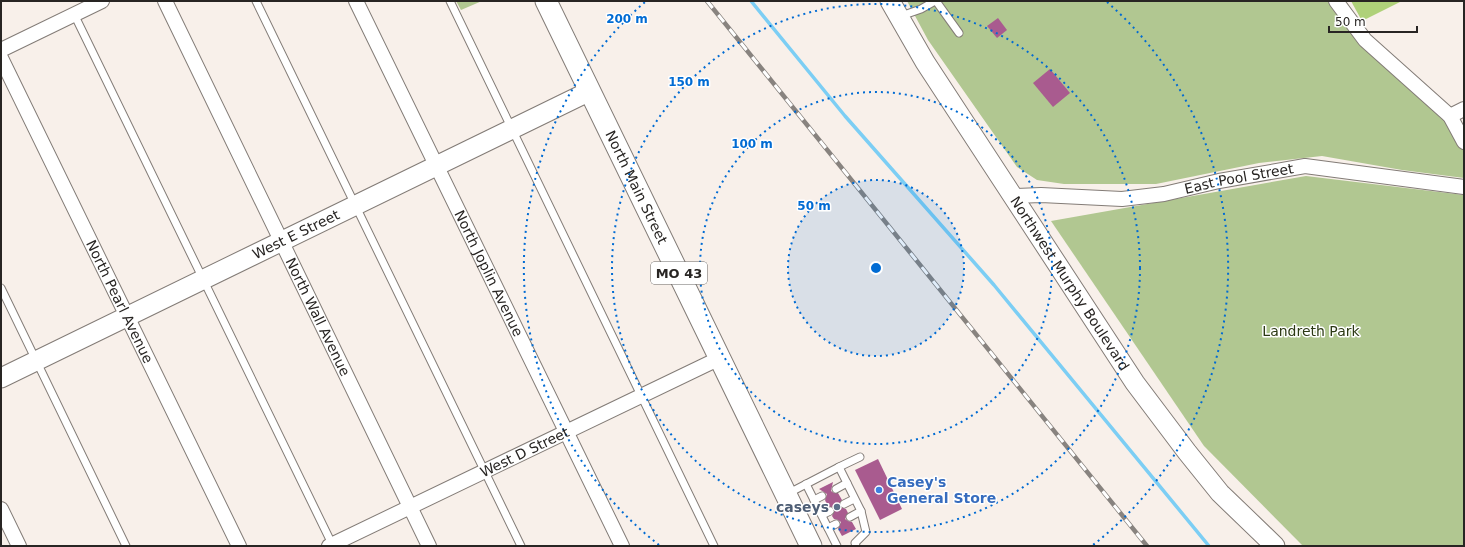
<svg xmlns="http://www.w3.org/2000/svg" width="1465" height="547" viewBox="0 0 1465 547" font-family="'DejaVu Sans',sans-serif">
	<rect width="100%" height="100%" fill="#f8f0ea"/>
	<g fill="#b1c791">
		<path d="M456,1h26l-21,9z"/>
		<path d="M907,1h439l26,39 92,94v44l-62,-8 -80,-14 -63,7 -103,21h-92l-27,-4 -20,-13 -89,-127z"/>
		<path d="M1306,176l158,19v351h-161l-99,-100 -153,-225z"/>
	</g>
	<path fill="#afd179" d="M1351,1h51l-40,20z"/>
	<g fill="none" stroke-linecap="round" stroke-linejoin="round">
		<path stroke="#7ccef4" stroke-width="3.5" d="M751,1l94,115 149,169 215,261"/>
	</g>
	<g fill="#a95b8f">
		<path d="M998,18l9,12 -10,8 -10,-12z"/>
		<path d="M1050,69l20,24 -17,14 -20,-24z"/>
		<path d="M878,459l24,50 -22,11 -25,-50z"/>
		<path d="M833,482l-2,9 3,2h4l4,7 -3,6 7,3 2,4 -3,6 3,2 4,1 4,7 -14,7 -4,-7 3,-7 -3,-2 -4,-1 -2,-3 3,-7 -3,-2h-4l-3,-7 2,-6 -8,-5z"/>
	</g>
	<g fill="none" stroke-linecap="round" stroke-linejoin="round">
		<defs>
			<g id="lane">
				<path d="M256,1l265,545"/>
				<path d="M450,1l264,545"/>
				<path d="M936,1l23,32"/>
				<path d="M74,14l259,532"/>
				<path d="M901,16l20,-7 14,-8"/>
				<path d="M1,288l125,258"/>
				<path d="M839,467l21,-10"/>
				<path d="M806,484l31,62"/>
				<path d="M836,489l11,-6"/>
				<path d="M787,494l52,-27 22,44 5,21 -11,11 1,3"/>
				<path d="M814,500l8,-4"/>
				<path d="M844,504l10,-5"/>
				<path d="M822,515l8,-4"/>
				<path d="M850,517l11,-6"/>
				<path d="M828,528l8,-4"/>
			</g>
			<g id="street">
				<path id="s1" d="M165,1l264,545"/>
				<path id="s2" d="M356,1l266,545"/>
				<path d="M1336,1l29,39 85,76 14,26"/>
				<path d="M1,50l101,-49"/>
				<path id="s3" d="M1,58l238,488"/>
				<path d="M1450,116l14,-7"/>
				<path id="s4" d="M1014,196l27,-1 81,4 42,-5 55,-13 86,-15 159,21"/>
				<path d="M1,509l18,37"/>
				<path id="s5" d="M329,546l391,-188"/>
			</g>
			<g id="secondary">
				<path id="s6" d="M890,1l35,61 210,321 52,69 33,41 55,53"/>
				<path id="s7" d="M1,378l589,-287"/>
			</g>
			<g id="primary">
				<path id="s8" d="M546,1l265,545"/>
			</g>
		</defs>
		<use href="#lane" stroke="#837c77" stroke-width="9"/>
		<use href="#street" stroke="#837c77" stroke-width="16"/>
		<use href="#secondary" stroke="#837c77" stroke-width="21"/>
		<use href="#primary" stroke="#837c77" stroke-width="23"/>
		<use href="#lane" stroke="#fff" stroke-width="7"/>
		<use href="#street" stroke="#fff" stroke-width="14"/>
		<use href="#secondary" stroke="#fff" stroke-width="19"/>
		<use href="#primary" stroke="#fff" stroke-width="21"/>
		<defs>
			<path id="rail" d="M707,1l440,545"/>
		</defs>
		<use href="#rail" stroke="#88837f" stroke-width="4.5"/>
		<use href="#rail" stroke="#fff" stroke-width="3" stroke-dasharray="9" stroke-linecap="butt"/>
	</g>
	<circle cx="876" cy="268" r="88" fill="#006bd3" fill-opacity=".12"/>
	<g fill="none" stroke="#006bd3" stroke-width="2" stroke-dasharray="2 4">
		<circle cx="876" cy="268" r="88"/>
		<circle cx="876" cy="268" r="176"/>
		<circle cx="876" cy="268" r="264"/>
		<path d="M659 545A352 352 0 0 1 645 2M1107 2A352 352 0 0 1 1093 545"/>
	</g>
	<circle fill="#3f7fe0" stroke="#fff" stroke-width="1.5" cx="879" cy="490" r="4"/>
	<circle fill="#5c6f8a" stroke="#fff" stroke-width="1.5" cx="837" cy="507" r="4"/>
	<g text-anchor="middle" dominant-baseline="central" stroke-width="3" stroke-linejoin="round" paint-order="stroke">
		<rect fill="#fff" stroke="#686665" stroke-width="1" x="651" y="262" width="56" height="22" rx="3"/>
		<g font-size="13" font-weight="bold" fill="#282523">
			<text x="679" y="273">MO 43</text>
		</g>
		<g font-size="14" fill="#282523" stroke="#fff">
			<text stroke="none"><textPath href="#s4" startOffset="227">East Pool Street</textPath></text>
			<text stroke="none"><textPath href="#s8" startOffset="207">North Main Street</textPath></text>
			<text stroke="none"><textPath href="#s7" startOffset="328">West E Street</textPath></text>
			<text stroke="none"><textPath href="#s2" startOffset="303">North Joplin Avenue</textPath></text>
			<text stroke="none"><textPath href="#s6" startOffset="335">Northwest Murphy Boulevard</textPath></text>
			<text stroke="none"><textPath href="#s3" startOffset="271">North Pearl Avenue</textPath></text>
			<text stroke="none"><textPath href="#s1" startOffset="351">North Wall Avenue</textPath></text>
			<text stroke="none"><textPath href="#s5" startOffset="217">West D Street</textPath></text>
		</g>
		<g font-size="14" fill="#2c3914" stroke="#fff">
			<text x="1311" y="331">Landreth Park</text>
		</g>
		<g font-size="14" font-weight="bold" fill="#366cbe" stroke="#fff" text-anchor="start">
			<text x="887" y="482">Casey's<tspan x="887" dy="16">General Store</tspan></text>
		</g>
		<g font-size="14" font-weight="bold" fill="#4e5e75" stroke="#fff" text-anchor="end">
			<text x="829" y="507">caseys</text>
		</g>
	</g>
	<circle cx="876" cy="268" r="6" fill="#006bd3" stroke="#fff" stroke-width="2"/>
	<g font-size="12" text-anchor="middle" font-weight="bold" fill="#006bd3" stroke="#fff" stroke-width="3" stroke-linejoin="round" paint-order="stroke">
		<text x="627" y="23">200 m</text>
		<text x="689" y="86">150 m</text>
		<text x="752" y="148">100 m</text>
		<text x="814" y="210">50 m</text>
	</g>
	<rect width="1465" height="547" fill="none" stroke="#282523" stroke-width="4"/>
	<path d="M1329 26v6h88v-6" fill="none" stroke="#282523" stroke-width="2"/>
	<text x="1335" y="26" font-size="12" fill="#282523" stroke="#ffffff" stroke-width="3" paint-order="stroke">50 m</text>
</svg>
